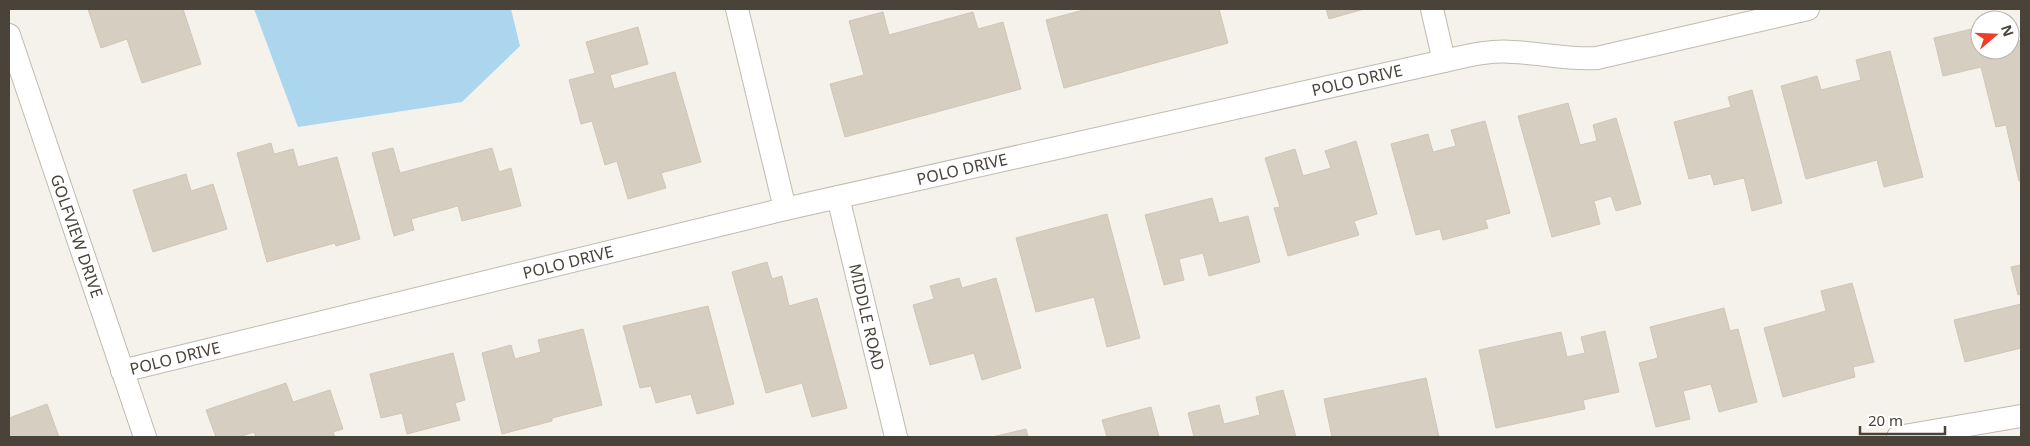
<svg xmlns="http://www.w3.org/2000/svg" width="2030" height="446" viewBox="0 0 2030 446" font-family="'Noto Sans',sans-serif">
	<rect width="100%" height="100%" fill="#f5f2ec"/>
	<path fill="#acd6ee" d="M254,9h257l9,37 -58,56 -164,25z"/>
	<g fill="#d7cec2" stroke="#d1c5b5">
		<path d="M88,9h95l18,55 -59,19 -15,-44 -26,9z"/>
		<path d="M1087,9h132l9,34 -164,45 -18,-68z"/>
		<path d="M1326,9h38l-35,10z"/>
		<path d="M883,12l6,23 84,-23 5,17 25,-7 18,67 -176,48 -15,-53 34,-9 -15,-54z"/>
		<path d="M2010,24l5,18 6,-2v140l-2,1 -13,-56 -10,2 -15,-60 -38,9 -9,-38 46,-11v23h30z"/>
		<path d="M638,27l10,37 -38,11 4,14 61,-17 26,90 -40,11 5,15 -38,11 -11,-38 -12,4 -13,-44 -11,3 -12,-44 26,-7 -9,-31z"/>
		<path d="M1890,51l33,126 -39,10 -7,-27 -71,19 -25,-93 36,-10 4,14 40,-10 -5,-20z"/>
		<path d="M1752,90l30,113 -30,8 -8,-33 -30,7 -3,-11 -22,5 -15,-57 57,-15 -3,-10z"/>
		<path d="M1568,103l12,42 17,-4 -4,-16 23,-7 25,86 -25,7 -5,-15 -17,5 6,23 -48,13 -34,-121z"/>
		<path d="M1485,121l25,92 -25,7 3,8 -45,12 -3,-11 -24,6 -25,-91 37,-10 5,18 23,-6 -5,-16z"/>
		<path d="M1356,141l21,73 -23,7 5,14 -71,21 -14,-48 6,-1 -15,-49 30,-9 8,27 28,-8 -6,-17z"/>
		<path d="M271,143l3,11 19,-5 5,18 39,-10 23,82 -24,7 -1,-3 -68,19 -30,-109z"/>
		<path d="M393,148l7,25 92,-25 7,24 12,-4 10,38 -59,15 -4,-15 -47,13 3,11 -20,6 -22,-83z"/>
		<path d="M186,174l5,17 22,-7 14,45 -74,23 -20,-62z"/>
		<path d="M1212,198l7,25 29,-7 12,46 -51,14 -6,-23 -24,6 5,21 -20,5 -19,-70z"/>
		<path d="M1107,214l33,124 -33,9 -13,-50 -58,15 -20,-74z"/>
		<path d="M767,262l5,17 10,-3 7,30 28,-8 30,110 -35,9 -10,-34 -36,10 -34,-121z"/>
		<path d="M2021,265v29l-3,1 -7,-28z"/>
		<path d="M959,278l3,10 34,-10 25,90 -39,12 -8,-27 -44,12 -17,-60 21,-6 -4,-13z"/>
		<path d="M1852,283l22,79 -21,5 2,10 -72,20 -19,-69 62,-17 -5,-20z"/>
		<path d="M2021,304v44l-56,14 -11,-42z"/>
		<path d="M708,306l26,98 -37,10 -6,-20 -35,9 -5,-17 -11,2 -17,-62z"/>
		<path d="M1724,308l6,23 8,-2 19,73 -38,10 -8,-28 -28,7 7,28 -34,8 -17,-64 19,-5 -8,-31z"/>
		<path d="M583,329l19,76 -50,13v3l-50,13 -20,-81 29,-8 4,14 26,-7 -3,-12z"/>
		<path d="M1605,331l14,61 -36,8 2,9 -89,19 -17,-78 82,-18 6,25 18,-4 -4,-16z"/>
		<path d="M453,353l12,47 -10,3 5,17 -53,14 -5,-21 -21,5 -11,-44z"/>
		<path d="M1426,378l13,59h-107l-8,-38z"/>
		<path d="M286,383l7,19 37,-12 13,39 -10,3 2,5h-79l-2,-5 -15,5h-23l-10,-27z"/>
		<path d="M1283,390l13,47h-102l-6,-24 31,-8 5,19 36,-9 -4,-18z"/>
		<path d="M47,404l12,33h-50v-19z"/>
		<path d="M1151,407l8,30h-52l-5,-17z"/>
		<path d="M1026,429l2,8h-36z"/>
	</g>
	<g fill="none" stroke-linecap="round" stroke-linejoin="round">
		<defs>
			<g id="street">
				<path d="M737,9l48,200"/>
				<path d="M1432,9l12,52"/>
				<path d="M9,35l136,402"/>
				<path d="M838,197l58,240"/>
				<path d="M122,371l663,-162 659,-148c23,-5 45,-11 69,-9 28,1 55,8 84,6l211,-49"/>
				<path d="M1898,437l123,-21"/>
			</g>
		</defs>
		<use href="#street" stroke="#c1baaf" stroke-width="24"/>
		<use href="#street" stroke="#fff" stroke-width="22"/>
	</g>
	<g text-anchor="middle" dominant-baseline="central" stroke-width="4.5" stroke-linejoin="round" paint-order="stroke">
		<g font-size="16" fill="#4a433a" stroke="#fff">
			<text transform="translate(1357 80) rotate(-13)">POLO DRIVE</text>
			<text transform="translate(962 169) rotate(-13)">POLO DRIVE</text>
			<text transform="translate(77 236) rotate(71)">GOLFVIEW DRIVE</text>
			<text transform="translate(568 262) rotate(-14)">POLO DRIVE</text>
			<text transform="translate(867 317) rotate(77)">MIDDLE ROAD</text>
			<text transform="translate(175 358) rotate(-14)">POLO DRIVE</text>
		</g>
	</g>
	<rect width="2030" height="446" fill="none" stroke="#4a433a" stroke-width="20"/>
	<g transform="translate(1995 35) rotate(71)"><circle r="24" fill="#ffffff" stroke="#b7b4b0"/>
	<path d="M0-4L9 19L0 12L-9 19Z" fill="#f13d28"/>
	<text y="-8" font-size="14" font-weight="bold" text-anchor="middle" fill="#4a433a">N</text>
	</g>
	<path d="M1860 426v8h85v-8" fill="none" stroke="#4a433a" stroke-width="2.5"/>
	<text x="1868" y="426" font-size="15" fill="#4a433a" stroke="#ffffff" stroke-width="4" paint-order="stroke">20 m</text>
</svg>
